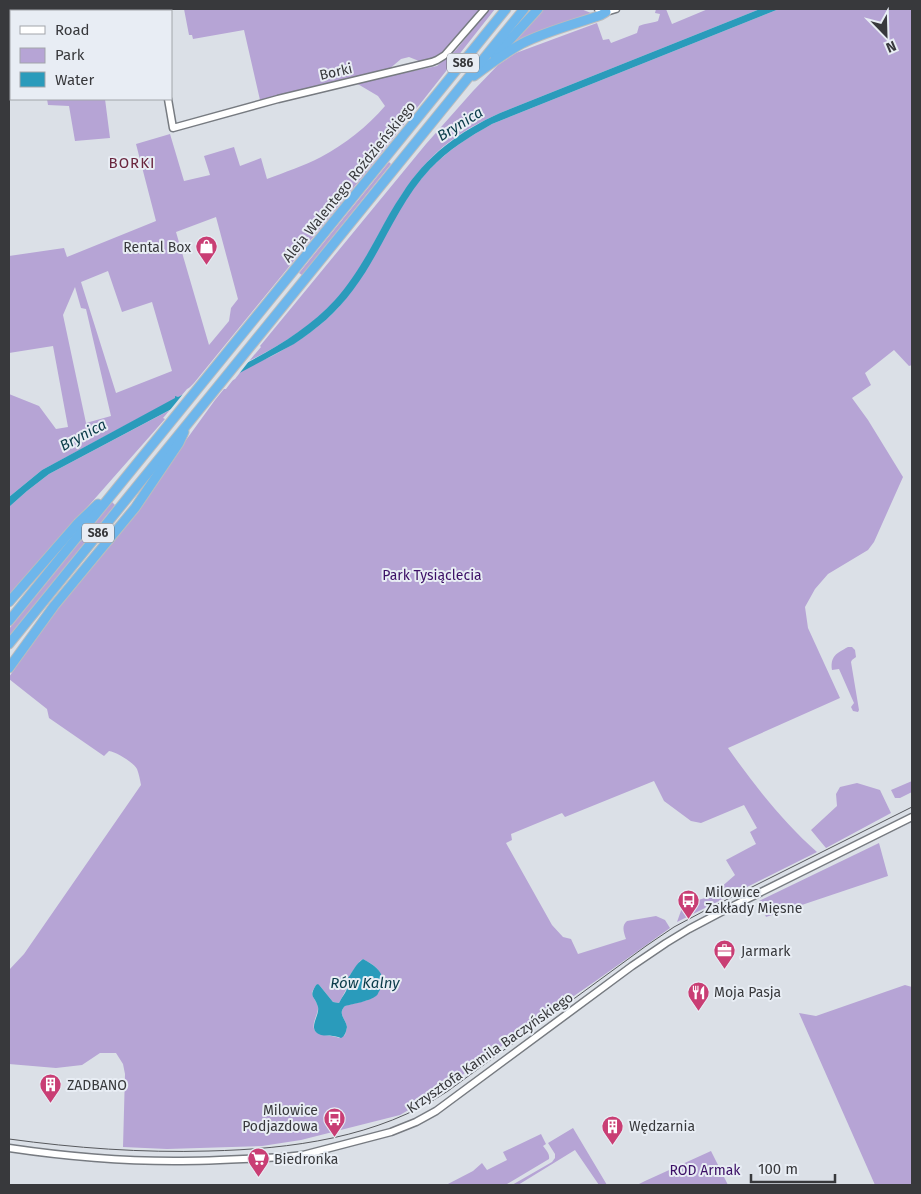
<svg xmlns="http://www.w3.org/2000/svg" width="921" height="1194" viewBox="0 0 921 1194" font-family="'Fira Sans',sans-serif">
	<rect width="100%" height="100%" fill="#dbe0e7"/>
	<g fill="#b6a4d5" fill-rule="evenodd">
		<path d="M9,9h116v2h-114v65l-2,1z"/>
		<path d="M184,9h297l-38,45 -15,6 -9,1 -10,-4 -8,2 -13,11 -128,30 -16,-70 -51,9 -1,-4h-3z"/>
		<path d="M489,9h6l-127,161 -174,213 -12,12 -140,75 -33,27v-103l30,12 17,23 12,-2 -15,-81 -44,7v-97l55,-8 3,9 89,-36 -20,-77 34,-10 14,47 26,-6 -6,-19 30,-9 6,19 21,-8 6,21c18,-7 37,-13 54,-22 24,-13 46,-30 64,-51l-7,-10 -22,-13 81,-17 19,-16zM216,217l22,82 -7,9 -2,13 -20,24 -33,-113zM108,271l14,41 30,-10 20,69 -56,22 -35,-111zM75,287l6,21 5,1 25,107 -25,7 -23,-108z"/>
		<path d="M544,9h37l10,4 -31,11 -52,23z"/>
		<path d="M656,9h10l6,15 36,-15h52l-260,104c-62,27 -87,59 -119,117 -11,20 -22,41 -36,59 -25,32 -60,54 -96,72l12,-14 -1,-1 166,-202 47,-53 25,-26 18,-12 8,-3 73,-27 6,17 6,-1 2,4 26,-10 2,-7c7,-3 13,-3 19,-5l2,-7 -5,-1z"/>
		<path d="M779,9h133v356l-3,1 -15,-16 -29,23 6,12 -19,13 16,22 35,57 -29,65 -6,8 -40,24 -13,15 -10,18 3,21 32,70 -112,50c26,37 55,74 89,104l-140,70 6,-17 28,-9 24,-21 -9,-15 30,-16 -6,-12 7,-4 -13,-23 -43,18 -10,-2 -27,-20 -10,-20 -89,36 -3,-4 -51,21 1,6 -6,3 46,82 11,12 8,2 7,15 48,-15c-2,-6 -5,-13 1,-18l29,-5 9,4 5,8 -73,52 -107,74 -46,35 -44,26 -99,25 -39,6 -95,3 -44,-2 2,-73 -2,-10 -7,-11h-16l-18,12 -26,3 -47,-4v-94l15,-16 117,-169c-1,-5 -2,-11 -4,-16 -4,-7 -21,-17 -28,-18l-5,5 -55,-38 -2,-9 -38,-30v-2l46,-67 79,-98 81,-112 9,-11h2c4,-5 8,-11 12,-15 9,-8 23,-13 34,-18 21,-11 41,-24 59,-41 34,-33 50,-77 76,-117 23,-35 49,-54 85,-74zM363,959c5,3 13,7 16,12 7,11 1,24 -11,29 -7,2 -16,4 -23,6 -8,8 1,13 2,21l-2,8 -6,3c-6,-3 -15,-2 -20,-4 -12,-6 0,-19 -1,-27 -1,-6 -6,-9 -6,-15l4,-7 4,1 13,16 6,1 9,-17 2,-11 10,-14z"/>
		<path d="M47,99h58l5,39 -35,3 -6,-35 -21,-1z"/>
		<path d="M389,162l2,2 -89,111 -3,-2z"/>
		<path d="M170,410l-7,8 2,1 -156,177v-89l18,-16 22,-17z"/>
		<path d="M112,502l3,3 -106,132v-8z"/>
		<path d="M848,647h4l3,3 1,7 -4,3 -1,2 8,48 -1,2 -5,-1 -2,-4 3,-4 -15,-34 -7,1c-2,-14 5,-17 16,-23z"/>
		<path d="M912,781v11l-12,6h-5l-4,-8z"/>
		<path d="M857,783l23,7 11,23 -65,35 -15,-18 26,-24 -1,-12 4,-7z"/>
		<path d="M879,843l9,33 -122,41 -7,-16z"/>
		<path d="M905,985l7,2v198h-37l-76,-172 17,3z"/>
		<path d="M573,1128l34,57h-8l-24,-35 -57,35h-6l40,-23 3,-4v-4l-7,-11z"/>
		<path d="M541,1134l5,10 -3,2c3,4 7,8 6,13l-42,25 -5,1h-56l27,-14 9,-8 5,7 20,-10 -4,-8z"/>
		<path d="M711,1151l17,34h-91l8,-4z"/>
	</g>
	<g fill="#2a9bbb">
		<path d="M760,9h19l-287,115c-23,13 -44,26 -62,45 -33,35 -48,83 -77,121 -16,22 -36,39 -59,54l-245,130 -22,17 -18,16v-10l33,-27 133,-72v-2l3,1c52,-26 117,-53 157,-97 18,-20 31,-43 44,-67 7,-13 14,-26 23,-39 24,-38 58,-63 98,-81z"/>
		<path d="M363,959c14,8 24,14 17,31 -2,2 -2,5 -4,6 -6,5 -23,8 -31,10 -8,8 1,13 2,21 -1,5 -2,9 -6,11 -3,-1 -5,-2 -8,-2 -4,-1 -8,0 -12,-1 -15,-5 -1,-19 -3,-28 -3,-12 -10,-9 -2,-22l2,-1 2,2 13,16 6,1c4,-8 12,-16 9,-25 5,-7 8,-14 15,-19z"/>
	</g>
	<path fill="#dbe0e7" d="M253,356l-18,23 -69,36 21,-26z"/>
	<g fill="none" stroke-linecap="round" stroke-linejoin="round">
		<defs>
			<g id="tertiary">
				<path d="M151,9v2"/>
				<path d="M598,9l8,3 10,-3"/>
				<path d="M168,99l5,29 105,-29 154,-37 5,-2 8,-5 40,-46"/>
				<path d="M9,1148c54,8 110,13 165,13 37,0 74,-2 111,-4l18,-2 88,-23 25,-10 20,-11 196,-145 34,-23 23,-14 36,-19 187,-93"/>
			</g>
			<g id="motorway">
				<path d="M495,56l43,-47"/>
				<path d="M474,76c16,-12 32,-24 49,-33 24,-12 52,-19 78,-28l5,-3"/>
				<path d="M9,602l69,-79 20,-19"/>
				<path d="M9,621l497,-612"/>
				<path d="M9,644l515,-635"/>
				<path d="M9,668l45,-62 81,-98 44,-65 5,-11"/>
			</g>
		</defs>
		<use href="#tertiary" stroke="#777b81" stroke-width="9"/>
		<use href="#motorway" stroke="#bbbcbd" stroke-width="11"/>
		<use href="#tertiary" stroke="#fff" stroke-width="6"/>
		<use href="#motorway" stroke="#6eb6eb" stroke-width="9"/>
		<path stroke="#57595d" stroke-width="1" d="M9,1139c66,9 133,14 200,12 82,-2 169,-13 239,-60l198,-145 28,-19 30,-16 208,-104"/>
	</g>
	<defs>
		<symbol id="shop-pin" viewBox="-11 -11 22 30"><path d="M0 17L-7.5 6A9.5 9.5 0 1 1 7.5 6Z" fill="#c93e74" stroke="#e8edf4"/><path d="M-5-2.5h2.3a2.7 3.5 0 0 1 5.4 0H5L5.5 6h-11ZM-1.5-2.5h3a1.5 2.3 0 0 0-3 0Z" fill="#fff"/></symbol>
		<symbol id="bus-pin" viewBox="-11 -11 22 30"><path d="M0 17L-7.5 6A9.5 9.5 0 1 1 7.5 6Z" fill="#c93e74" stroke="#e8edf4"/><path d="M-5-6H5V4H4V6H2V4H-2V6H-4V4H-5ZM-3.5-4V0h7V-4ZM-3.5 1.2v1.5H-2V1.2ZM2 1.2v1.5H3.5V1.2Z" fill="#fff"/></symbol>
		<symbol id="office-pin" viewBox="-11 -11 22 30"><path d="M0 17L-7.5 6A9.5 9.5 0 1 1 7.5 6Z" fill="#c93e74" stroke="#e8edf4"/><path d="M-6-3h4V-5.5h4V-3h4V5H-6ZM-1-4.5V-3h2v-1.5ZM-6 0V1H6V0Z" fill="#fff"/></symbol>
		<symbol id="restaurant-pin" viewBox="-11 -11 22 30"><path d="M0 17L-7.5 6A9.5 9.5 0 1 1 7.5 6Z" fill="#c93e74" stroke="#e8edf4"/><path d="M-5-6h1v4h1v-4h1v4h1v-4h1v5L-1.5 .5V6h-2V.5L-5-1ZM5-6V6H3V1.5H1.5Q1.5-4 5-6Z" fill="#fff"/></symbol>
		<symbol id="building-pin" viewBox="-11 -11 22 30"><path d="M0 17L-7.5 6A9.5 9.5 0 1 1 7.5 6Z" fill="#c93e74" stroke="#e8edf4"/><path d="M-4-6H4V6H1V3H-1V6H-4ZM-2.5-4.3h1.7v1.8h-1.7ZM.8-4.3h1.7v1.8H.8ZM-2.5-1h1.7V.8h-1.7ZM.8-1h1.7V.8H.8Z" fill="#fff"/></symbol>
		<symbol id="supermarket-pin" viewBox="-11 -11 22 30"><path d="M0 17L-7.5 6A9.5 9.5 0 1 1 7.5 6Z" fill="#c93e74" stroke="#e8edf4"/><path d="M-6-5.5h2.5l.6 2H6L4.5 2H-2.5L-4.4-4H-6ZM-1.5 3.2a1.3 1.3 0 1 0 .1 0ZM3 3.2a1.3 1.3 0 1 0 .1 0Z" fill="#fff"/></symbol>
	</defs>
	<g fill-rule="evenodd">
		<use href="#shop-pin" x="194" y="234" width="25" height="34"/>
		<use href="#bus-pin" x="676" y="888" width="25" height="34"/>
		<use href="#office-pin" x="712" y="938" width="25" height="34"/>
		<use href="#restaurant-pin" x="686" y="980" width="25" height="34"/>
		<use href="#building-pin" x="38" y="1072" width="25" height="34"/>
		<use href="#bus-pin" x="322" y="1106" width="25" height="34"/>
		<use href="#building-pin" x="600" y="1114" width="25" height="34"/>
		<use href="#supermarket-pin" x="246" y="1146" width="25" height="34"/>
	</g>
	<g text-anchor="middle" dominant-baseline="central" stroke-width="4" stroke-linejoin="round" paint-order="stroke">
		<g fill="#e8edf4" stroke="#6d6f73" stroke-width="1">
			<rect x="447" y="53.5" width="32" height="19" rx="4"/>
			<rect x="82" y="523.5" width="32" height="19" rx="4"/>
		</g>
		<g font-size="12" font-weight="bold" fill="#38393c">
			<text x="463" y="63">S86</text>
			<text x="98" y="533">S86</text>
		</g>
		<g font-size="14" fill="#38393c" stroke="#e8edf4">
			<text transform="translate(336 72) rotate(-13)">Borki</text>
			<text transform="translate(349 182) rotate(-51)">Aleja Walentego Roździeńskiego</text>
			<text transform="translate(490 1053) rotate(-35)">Krzysztofa Kamila Baczyńskiego</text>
		</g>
		<g font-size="14" fill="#38393c" stroke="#e8edf4" text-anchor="start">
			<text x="191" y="247" text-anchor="end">Rental Box</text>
			<text x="705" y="892">Milowice<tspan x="705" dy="16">Zakłady Mięsne</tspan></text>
			<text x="741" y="951">Jarmark</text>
			<text x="714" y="992">Moja Pasja</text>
			<text x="67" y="1085">ZADBANO</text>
			<text x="318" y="1110" text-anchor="end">Milowice<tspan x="318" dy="16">Podjazdowa</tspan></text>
			<text x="629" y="1126">Wędzarnia</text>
			<text x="274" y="1159">Biedronka</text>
		</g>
		<g font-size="14" fill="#3c1066" stroke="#e8edf4">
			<text x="432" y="575">Park Tysiąclecia</text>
			<text x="705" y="1170">ROD Armak</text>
		</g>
		<g font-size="15" font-style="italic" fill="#0a3b49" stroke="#e8edf4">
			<text transform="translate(460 124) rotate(-32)">Brynica</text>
			<text transform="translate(83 435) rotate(-28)">Brynica</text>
			<text x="365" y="983">Rów Kalny</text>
		</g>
		<g font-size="15" letter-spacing="1" fill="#69253d" stroke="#e8edf4">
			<text x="132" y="163">BORKI</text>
		</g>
	</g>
	<rect width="921" height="1194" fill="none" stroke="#38393c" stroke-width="20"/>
	<rect x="10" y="10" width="162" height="90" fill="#e8edf4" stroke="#a2a5aa"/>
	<rect x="20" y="26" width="25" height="8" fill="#ffffff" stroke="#a2a5aa"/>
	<text x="55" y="35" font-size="15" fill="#38393c">Road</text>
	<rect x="20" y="48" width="25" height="15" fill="#b6a4d5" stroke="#a2a5aa"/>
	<text x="55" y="60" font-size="15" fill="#38393c">Park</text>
	<rect x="20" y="72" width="25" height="15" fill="#2a9bbb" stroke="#a2a5aa"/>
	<text x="55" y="85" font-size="15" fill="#38393c">Water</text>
	<g transform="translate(886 35) rotate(157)" stroke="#e8edf4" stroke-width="4" paint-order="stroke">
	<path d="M0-4L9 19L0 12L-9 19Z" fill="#38393c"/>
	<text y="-8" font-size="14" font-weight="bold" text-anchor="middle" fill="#38393c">N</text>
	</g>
	<path d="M751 1174v8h84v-8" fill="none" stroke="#38393c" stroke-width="2.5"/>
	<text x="758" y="1174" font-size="15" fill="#38393c" stroke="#e8edf4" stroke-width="4" paint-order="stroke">100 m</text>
</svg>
